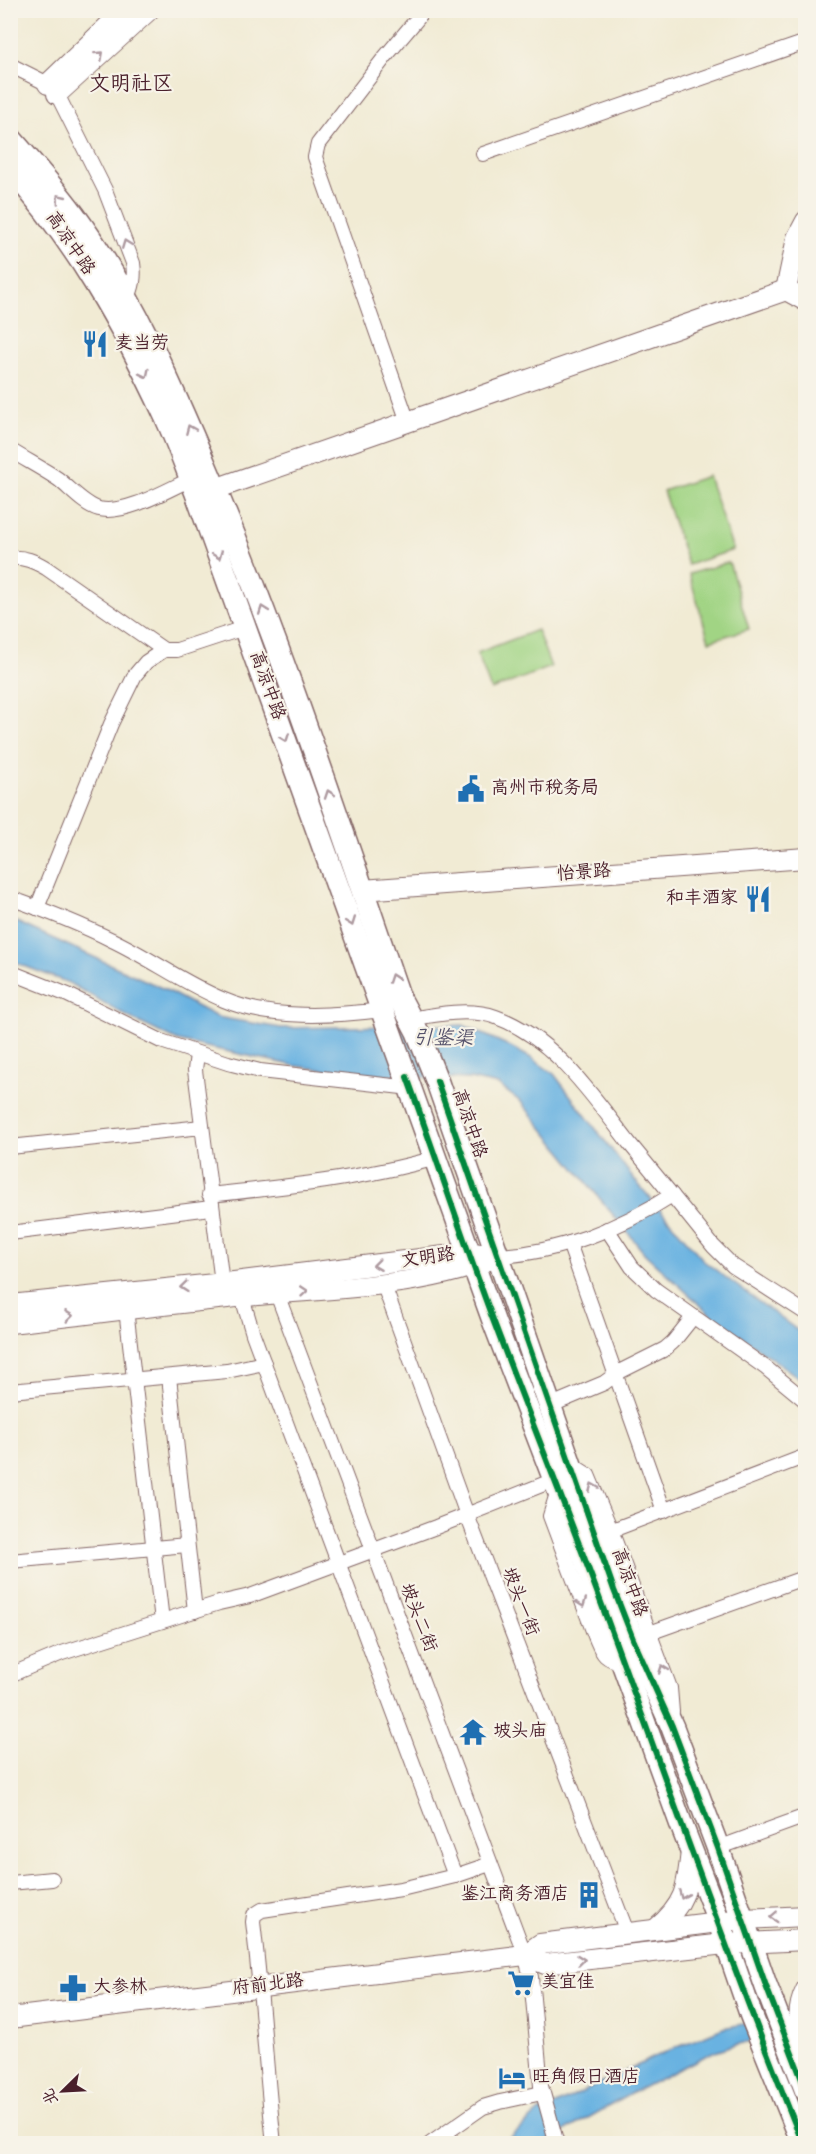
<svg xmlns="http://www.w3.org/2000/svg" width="816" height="2154" viewBox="0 0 816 2154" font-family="Dekko,'LXGW WenKai TC',sans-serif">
	<rect width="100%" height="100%" fill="#f7f3e8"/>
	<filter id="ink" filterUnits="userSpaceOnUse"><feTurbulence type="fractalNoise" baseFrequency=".0167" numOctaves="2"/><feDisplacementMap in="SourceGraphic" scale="12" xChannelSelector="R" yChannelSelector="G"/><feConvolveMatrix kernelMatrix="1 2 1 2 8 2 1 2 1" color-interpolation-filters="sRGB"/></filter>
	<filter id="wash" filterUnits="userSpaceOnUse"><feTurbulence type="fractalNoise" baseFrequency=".008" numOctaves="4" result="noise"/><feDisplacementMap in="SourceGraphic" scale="24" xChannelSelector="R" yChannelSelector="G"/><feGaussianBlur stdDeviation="1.35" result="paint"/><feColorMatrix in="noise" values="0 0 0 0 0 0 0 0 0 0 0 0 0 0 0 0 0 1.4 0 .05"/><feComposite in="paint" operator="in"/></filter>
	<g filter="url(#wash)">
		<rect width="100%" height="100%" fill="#f1ebd4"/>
		<g fill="#a1d484" stroke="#767a58" stroke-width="1.5">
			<path d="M708,476l25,74 -45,15 -25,-74z"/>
			<path d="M729,562l20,67 -40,12 -20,-67z"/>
			<path d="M537,630l14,37 -60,23 -14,-37z"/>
		</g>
		<g fill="#69b2e1" stroke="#5a6886" stroke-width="1.5">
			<path d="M10,919l152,69 55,29 64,11 182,-3 42,19 26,14 23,16 80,105 71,83 100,74v46l-94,-67 -66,-61 -124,-152 -23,-17 -28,-6 -110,-4 -64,-9 -118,-25 -44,-21 -65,-37 -58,-22z"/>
			<path d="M805,2012v18l-71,15 -19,6 -83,42 -88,50 -42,1c13,-9 23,-20 35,-30l124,-60 62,-26z"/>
		</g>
	</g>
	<g filter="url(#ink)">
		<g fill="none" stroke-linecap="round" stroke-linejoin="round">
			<defs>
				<g id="street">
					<path d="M10,65l38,19 9,10 48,96 28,73c2,14 0,24 -6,37"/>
					<path d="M483,154l323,-112"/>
					<path d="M408,422l-93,-265 3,-13 67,-87 33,-39 3,-8"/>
					<path d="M10,450c16,10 33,19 48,29 12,9 26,26 41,30 26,6 68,-19 92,-30"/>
					<path d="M10,558c15,-1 24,3 36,10l118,82h13l67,-22"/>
					<path d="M10,898c34,12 70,26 102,42 38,18 73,44 112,60 47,20 109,16 158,10"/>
					<path d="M37,908l74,-184 24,-49 11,-13 18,-12"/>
					<path d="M10,972l58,23 93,46 67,22 32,8 151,17"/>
					<path d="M411,1019c26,-5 59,-11 85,-2 59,21 97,80 134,127 28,34 56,68 83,102l20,20 73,47"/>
					<path d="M197,1054l-2,16 27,213"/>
					<path d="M10,1147l192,-20"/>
					<path d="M209,1195c76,-8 153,-16 227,-37"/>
					<path d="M607,1229l25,38 24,23 110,78 40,33"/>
					<path d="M10,1233l201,-25"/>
					<path d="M569,1243l95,268"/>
					<path d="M498,1256c60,-3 123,-28 174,-61"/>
					<path d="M383,1283l84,232 160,417"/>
					<path d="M277,1294l248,661 6,22 10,109 16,58"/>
					<path d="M242,1297l11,37 202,542"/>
					<path d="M126,1309l36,312"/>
					<path d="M169,1377l26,234"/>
					<path d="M10,1391l217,-20 37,-8"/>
					<path d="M549,1406l55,-23 15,-11 46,-23 8,-7 20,-25"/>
					<path d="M569,1463l19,12 23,55 59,158 2,24"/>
					<path d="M558,1490l-8,26 45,120c7,16 8,24 28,26"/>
					<path d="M602,1534l204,-78"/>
					<path d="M10,1561l177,-16"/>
					<path d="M641,1636l165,-59"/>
					<path d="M10,1675l52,-22 157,-50 31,-7 186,-69 118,-47"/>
					<path d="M718,1848l88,-32"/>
					<path d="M10,1883l42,-4"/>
					<path d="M274,2144c-8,-74 -12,-148 -21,-222l1,-7 8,-5 139,-21 54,-13 35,-12"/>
					<path d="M430,2144l53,-37 17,-5 42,-9"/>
				</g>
				<g id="secondary">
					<path d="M48,84l77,-74"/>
					<path d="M57,94l92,-84"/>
					<path d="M786,290l11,-52 9,-17"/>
					<path d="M215,489l571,-199 20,11"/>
					<path d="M362,890l444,-32"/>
					<path d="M10,1305l224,-23 235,-29 14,1"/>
					<path d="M10,1323c87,-10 173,-21 259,-29 71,-6 164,-8 229,-38"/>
					<path d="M656,1929c30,-25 31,-41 35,-78"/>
					<path d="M525,1955l20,9 180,-20 81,-4"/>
					<path d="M806,1990c-12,23 -5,43 0,66"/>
					<path d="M10,2018l515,-63 15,-11 203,-25 63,-3"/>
				</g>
				<g id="primary">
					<path d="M10,138c22,25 44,50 64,77 58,79 98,172 136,262 72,170 129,346 189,520l18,34 20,50 177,509 19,49 39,87 46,122 48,138 40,104"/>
					<path d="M10,168c66,73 114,159 155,247 12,25 21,52 31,77l298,830 92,240 95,262 38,98 32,93 52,129"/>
				</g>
			</defs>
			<use href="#street" stroke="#846666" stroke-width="16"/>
			<use href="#secondary" stroke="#846666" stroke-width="22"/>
			<use href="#primary" stroke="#846666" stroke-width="25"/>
			<use href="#street" stroke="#fff" stroke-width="14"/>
			<use href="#secondary" stroke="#fff" stroke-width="20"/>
			<use href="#primary" stroke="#fff" stroke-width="22"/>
			<defs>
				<g id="cycleway">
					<path d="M407,1077c30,82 57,166 88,248 37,98 76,195 112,294 64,175 126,351 196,525"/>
					<path d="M437,1081l177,509 19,49 39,87 46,122 48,138 40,104"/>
				</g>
			</defs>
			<use href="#cycleway" stroke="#f7f3e8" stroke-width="10"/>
			<use href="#cycleway" stroke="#00873e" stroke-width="6"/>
		</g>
		<defs><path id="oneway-chevron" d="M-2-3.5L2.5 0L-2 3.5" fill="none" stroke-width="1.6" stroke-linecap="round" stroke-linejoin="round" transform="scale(1.5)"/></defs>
		<g stroke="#ae9aa0">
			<use href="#oneway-chevron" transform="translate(100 55) rotate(-42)"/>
			<use href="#oneway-chevron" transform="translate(60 198) rotate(-129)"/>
			<use href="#oneway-chevron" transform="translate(126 244) rotate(-111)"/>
			<use href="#oneway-chevron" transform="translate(145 374) rotate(64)"/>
			<use href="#oneway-chevron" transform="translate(190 429) rotate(-113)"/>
			<use href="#oneway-chevron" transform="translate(218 555) rotate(70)"/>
			<use href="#oneway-chevron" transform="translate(263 610) rotate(-110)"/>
			<use href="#oneway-chevron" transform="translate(285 738) rotate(70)"/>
			<use href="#oneway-chevron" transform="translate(329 794) rotate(-109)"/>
			<use href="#oneway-chevron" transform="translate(351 922) rotate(70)"/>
			<use href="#oneway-chevron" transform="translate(393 978) rotate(-109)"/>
			<use href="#oneway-chevron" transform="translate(377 1265) rotate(173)"/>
			<use href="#oneway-chevron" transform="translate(184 1287) rotate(174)"/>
			<use href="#oneway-chevron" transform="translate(304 1291) rotate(-5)"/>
			<use href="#oneway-chevron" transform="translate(69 1316) rotate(-7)"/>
			<use href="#oneway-chevron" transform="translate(593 1487) rotate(-113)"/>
			<use href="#oneway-chevron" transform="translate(582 1603) rotate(70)"/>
			<use href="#oneway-chevron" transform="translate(663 1669) rotate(-110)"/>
			<use href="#oneway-chevron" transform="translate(683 1895) rotate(113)"/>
			<use href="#oneway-chevron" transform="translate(774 1917) rotate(177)"/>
			<use href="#oneway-chevron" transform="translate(581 1960) rotate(-6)"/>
		</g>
	</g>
	<defs>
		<symbol id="restaurant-bare" viewBox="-9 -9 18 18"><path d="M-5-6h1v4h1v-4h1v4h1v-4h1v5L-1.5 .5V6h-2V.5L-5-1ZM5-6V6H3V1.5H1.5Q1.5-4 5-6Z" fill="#1f6fb2" stroke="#f7f3e8" stroke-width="2.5" paint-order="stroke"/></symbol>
		<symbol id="civic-bare" viewBox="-9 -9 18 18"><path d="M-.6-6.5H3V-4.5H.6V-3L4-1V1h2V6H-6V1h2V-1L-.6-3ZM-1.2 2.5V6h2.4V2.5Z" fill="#1f6fb2" stroke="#f7f3e8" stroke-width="2.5" paint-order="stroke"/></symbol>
		<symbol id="temple-bare" viewBox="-9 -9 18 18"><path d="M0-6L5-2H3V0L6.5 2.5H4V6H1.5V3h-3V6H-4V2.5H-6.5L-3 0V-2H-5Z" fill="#1f6fb2" stroke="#f7f3e8" stroke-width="2.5" paint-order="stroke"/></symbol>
		<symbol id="building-bare" viewBox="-9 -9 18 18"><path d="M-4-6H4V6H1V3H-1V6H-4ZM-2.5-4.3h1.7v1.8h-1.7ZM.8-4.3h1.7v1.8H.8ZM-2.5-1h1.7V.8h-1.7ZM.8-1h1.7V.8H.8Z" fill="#1f6fb2" stroke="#f7f3e8" stroke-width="2.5" paint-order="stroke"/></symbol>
		<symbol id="supermarket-bare" viewBox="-9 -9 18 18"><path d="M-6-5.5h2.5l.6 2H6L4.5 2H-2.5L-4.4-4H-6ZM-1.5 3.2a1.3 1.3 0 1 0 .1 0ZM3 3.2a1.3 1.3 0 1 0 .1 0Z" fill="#1f6fb2" stroke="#f7f3e8" stroke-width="2.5" paint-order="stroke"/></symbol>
		<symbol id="pharmacy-bare" viewBox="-9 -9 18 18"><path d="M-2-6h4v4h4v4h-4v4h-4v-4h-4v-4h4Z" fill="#1f6fb2" stroke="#f7f3e8" stroke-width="2.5" paint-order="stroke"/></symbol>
		<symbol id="hotel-bare" viewBox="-9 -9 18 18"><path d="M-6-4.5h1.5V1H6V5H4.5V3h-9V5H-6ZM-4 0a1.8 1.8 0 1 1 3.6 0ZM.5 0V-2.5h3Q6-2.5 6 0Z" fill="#1f6fb2" stroke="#f7f3e8" stroke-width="2.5" paint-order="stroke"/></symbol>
	</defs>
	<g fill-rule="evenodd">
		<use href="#restaurant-bare" x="76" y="325" width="38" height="38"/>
		<use href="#civic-bare" x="452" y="770" width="38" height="38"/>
		<use href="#restaurant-bare" x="739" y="880" width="38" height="38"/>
		<use href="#temple-bare" x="454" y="1713" width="38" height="38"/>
		<use href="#building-bare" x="570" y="1876" width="38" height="38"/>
		<use href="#supermarket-bare" x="502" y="1964" width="38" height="38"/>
		<use href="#pharmacy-bare" x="54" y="1969" width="38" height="38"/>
		<use href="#hotel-bare" x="493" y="2059" width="38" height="38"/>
	</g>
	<g text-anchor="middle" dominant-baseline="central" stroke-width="4.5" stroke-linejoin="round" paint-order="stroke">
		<g font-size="18" fill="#4a1f2b" stroke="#f7f3e8">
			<text transform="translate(69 244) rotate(56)">高凉中路</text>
			<text transform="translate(266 686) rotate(70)">高凉中路</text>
			<text transform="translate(584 874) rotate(-4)">怡景路</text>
			<text transform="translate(468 1124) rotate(71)">高凉中路</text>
			<text transform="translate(428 1259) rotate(-8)">文明路</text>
			<text transform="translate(628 1583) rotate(70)">高凉中路</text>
			<text transform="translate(519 1602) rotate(69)">坡头一街</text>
			<text transform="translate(417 1618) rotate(69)">坡头二街</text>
			<text transform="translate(268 1986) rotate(-7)">府前北路</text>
		</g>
		<g font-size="18" fill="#4a1f2b" stroke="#f7f3e8" text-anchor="start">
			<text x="115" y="344">麦当劳</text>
			<text x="491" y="789">高州市税务局</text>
			<text x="738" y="899" text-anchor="end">和丰酒家</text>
			<text x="493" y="1732">坡头庙</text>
			<text x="569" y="1895" text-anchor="end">鉴江商务酒店</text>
			<text x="541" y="1983">美宜佳</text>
			<text x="93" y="1988">大参林</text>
			<text x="532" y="2078">旺角假日酒店</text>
		</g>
		<g font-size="20" font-style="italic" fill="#55526b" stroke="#f7f3e8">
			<text transform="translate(443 1040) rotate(1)">引鉴渠</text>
		</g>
		<g font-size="21" fill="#4a1f2b" stroke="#f7f3e8">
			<text x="131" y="86">文明社区</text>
		</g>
	</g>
	<rect width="816" height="2154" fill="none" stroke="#f7f3e8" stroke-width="36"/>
	<g transform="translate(63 2091) rotate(246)" stroke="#f7f3e8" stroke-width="4.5" paint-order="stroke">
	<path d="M0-4.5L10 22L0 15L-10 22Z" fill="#4a1f2b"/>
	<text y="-9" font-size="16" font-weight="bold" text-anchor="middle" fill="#4a1f2b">北</text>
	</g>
</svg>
